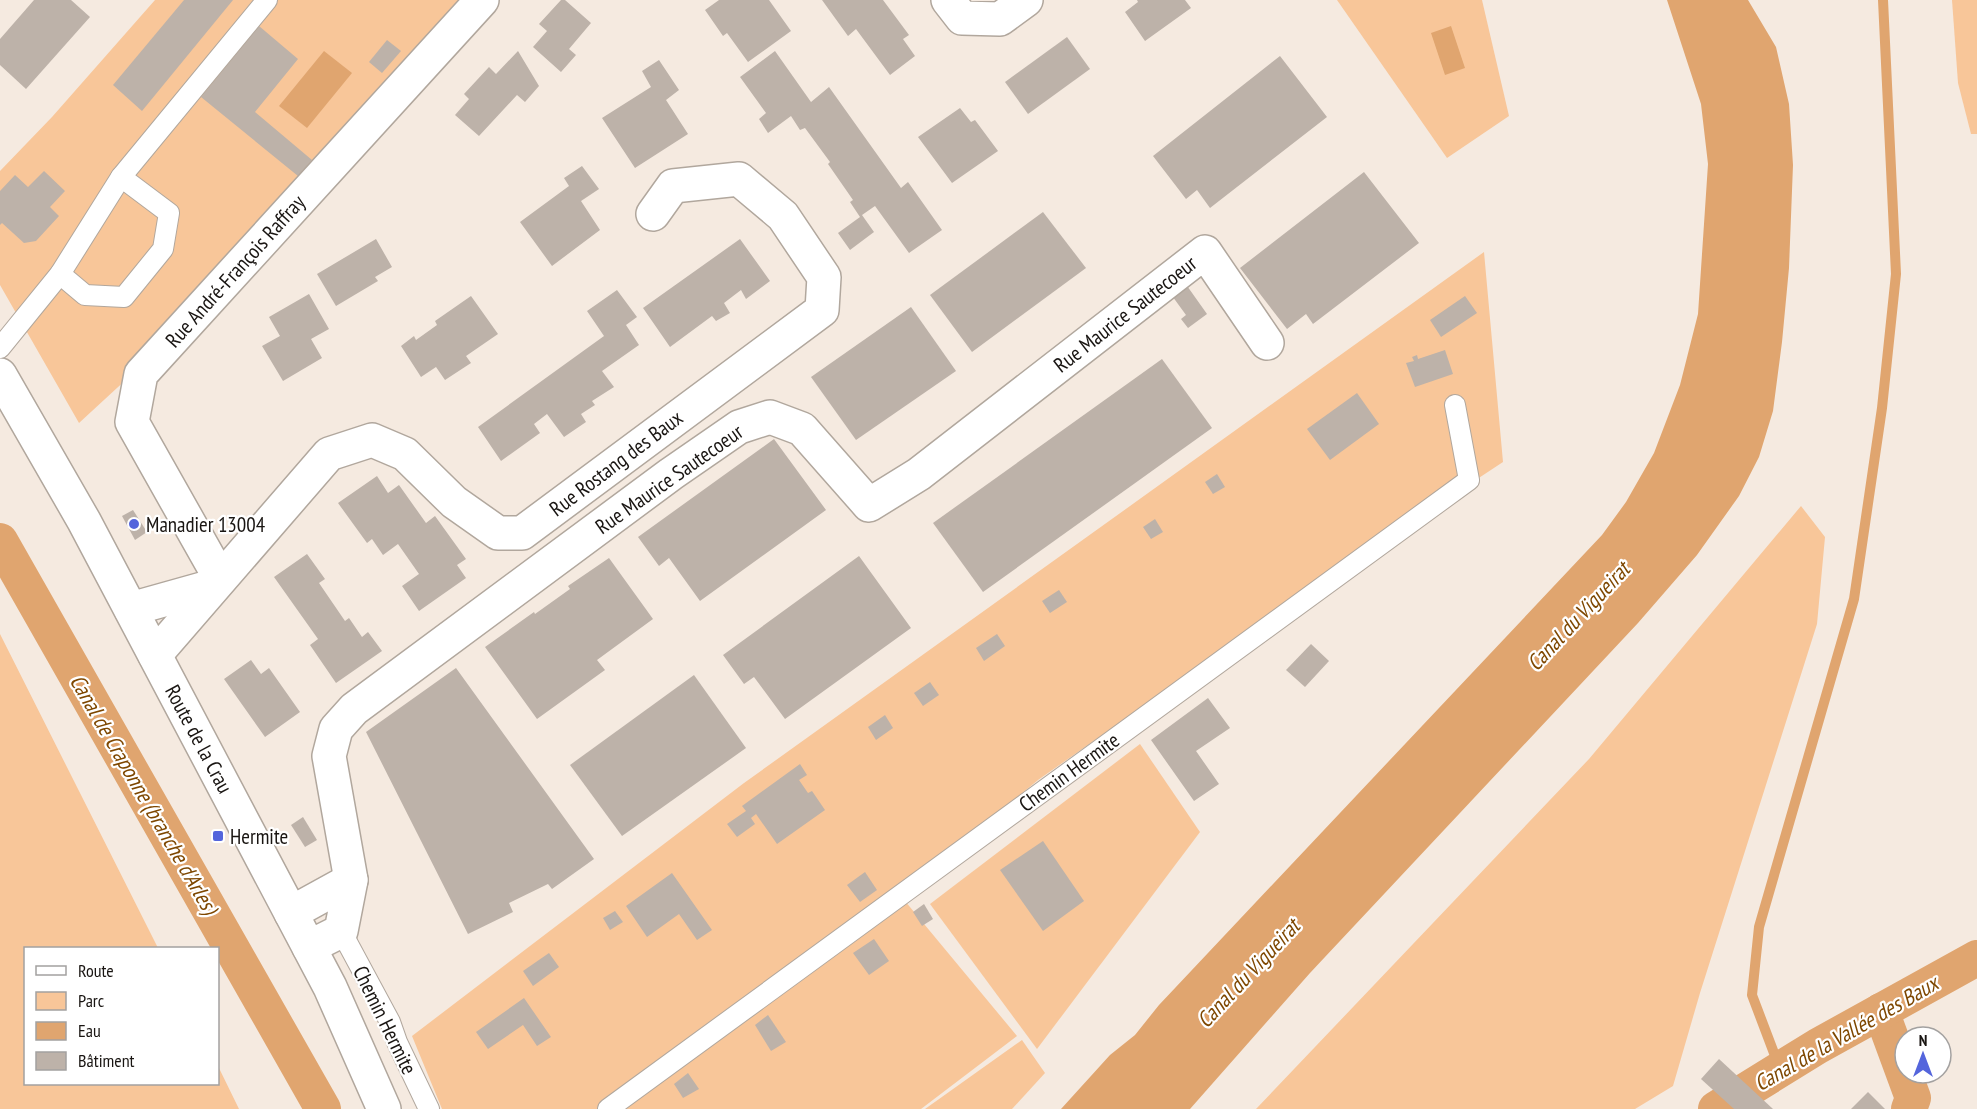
<svg xmlns="http://www.w3.org/2000/svg" width="1977" height="1109" viewBox="0 0 1977 1109" font-family="'PT Sans Narrow',sans-serif">
	<rect width="100%" height="100%" fill="#f5eae0"/>
	<g fill="#f8c699">
		<path d="M155,0h306l-331,376 -51,47 -79,-138v-114l52,-54z"/>
		<path d="M1337,0h145l27,116 -62,42z"/>
		<path d="M1952,0h25v134h-6l-13,-51z"/>
		<path d="M1484,252l19,210 -203,134 -262,184 -138,115 117,141 -96,73h-479l-30,-73 332,-253z"/>
		<path d="M1801,506l24,31 -8,87 -117,369 -27,93 -38,23h-379l333,-350z"/>
		<path d="M0,634l158,314h-132v136h192v-18l21,43h-239z"/>
		<path d="M1140,744l60,88 -163,217 -107,-145z"/>
		<path d="M1022,1040l23,33 -33,36h-87z"/>
	</g>
	<g fill="#e0a56f">
		<path d="M1667,0h81l28,47 13,57 4,61 -4,103 -7,74 -9,69 -14,46 -20,39 -42,59 -59,68 -328,350 -120,136h-129l49,-54 25,-20 24,-30 443,-470 24,-33 28,-49 26,-68 18,-71 10,-150 -7,-60z"/>
		<path d="M1451,26l14,42 -20,7 -14,-42z"/>
		<path d="M324,51l28,22 -45,55 -28,-22z"/>
	</g>
	<g fill="none" stroke-linecap="round" stroke-linejoin="round">
		<path stroke="#e0a56f" stroke-width="10" d="M1780,1069l-28,-74 7,-68 95,-328 28,-191 14,-134 -13,-274"/>
		<g stroke="#e0a56f" stroke-width="36">
			<path d="M0,541l323,568"/>
			<path d="M1881,1011l32,87 -4,11"/>
			<path d="M1716,1109l102,-63 159,-88"/>
		</g>
	</g>
	<g fill="#bdb2a9">
		<path d="M34,0h37l19,17 -64,72 -26,-24v-26z"/>
		<path d="M184,0h49l-91,111 -29,-26z"/>
		<path d="M561,0h4l26,23 -22,26 7,6 -15,17 -28,-25 14,-16 -8,-7z"/>
		<path d="M719,0h50l22,31 -43,31 -21,-29 -4,3 -18,-26z"/>
		<path d="M822,0h61l26,35 -6,4 12,17 -25,19 -34,-46 -8,7z"/>
		<path d="M1137,0h48l6,8 -46,33 -20,-29 13,-10z"/>
		<path d="M259,26l39,33 -43,53 57,48 -14,16 -97,-79z"/>
		<path d="M1067,37l23,32 -62,45 -23,-32z"/>
		<path d="M387,40l14,11 -19,22 -13,-11z"/>
		<path d="M518,51l21,35 -14,16 -8,-7 -38,41 -24,-21 14,-16 -5,-5 25,-27 7,7z"/>
		<path d="M775,51l36,51 18,-15 72,101 7,-6 34,48 -33,23 -34,-47 -13,9 12,17 -24,18 -12,-17 22,-16 -10,-15 3,-2 -25,-36 2,-2 -25,-34 -5,2 -9,-14 -23,17 -9,-14 7,-6 -26,-36z"/>
		<path d="M1280,56l47,61 -117,91 -13,-18 -11,9 -33,-43z"/>
		<path d="M659,60l20,30 -13,10 22,34 -53,34 -33,-50 49,-31 -9,-16z"/>
		<path d="M960,108l11,14 4,-2 23,31 -46,32 -34,-46z"/>
		<path d="M582,166l17,23 -18,12 19,29 -48,36 -32,-44 49,-36 -5,-8z"/>
		<path d="M44,171l21,20 -15,16 9,9 -23,25 -12,2 -22,-20 -2,2v-34l15,-16 13,12z"/>
		<path d="M1364,172l55,71 -106,81 -7,-10 -19,15 -47,-61z"/>
		<path d="M1043,212l43,56 -114,84 -42,-57z"/>
		<path d="M376,239l16,28 -17,10 3,4 -42,25 -19,-32z"/>
		<path d="M740,239l30,42 -24,18 -5,-9 -17,13 6,10 -14,8 -4,-5 -42,31 -27,-39z"/>
		<path d="M1185,283l22,31 -19,14 -7,-9 5,-4 -16,-22z"/>
		<path d="M617,290l20,27 -11,8 13,20 -37,26 12,16 -22,14 3,4 -14,9 5,8 -22,15 -17,-23 -13,10 6,9 -39,28 -23,-34 126,-91 -17,-25z"/>
		<path d="M309,294l20,35 -18,10 11,19 -39,23 -21,-35 18,-10 -11,-19z"/>
		<path d="M471,296l27,38 -32,22 5,7 -26,17 -9,-13 -15,10 -20,-31 13,-10 2,4 21,-15 -2,-4z"/>
		<path d="M1465,296l12,17 -36,24 -11,-17z"/>
		<path d="M911,307l45,64 -100,69 -45,-63z"/>
		<path d="M1445,350l8,24 -38,13 -9,-24 8,-2 -2,-4 5,-2 1,4z"/>
		<path d="M1162,359l50,69 -229,164 -50,-69z"/>
		<path d="M1357,393l22,31 -49,36 -23,-31z"/>
		<path d="M774,439l52,71 -126,91 -31,-43 -10,8 -21,-29z"/>
		<path d="M1217,474l8,13 -12,7 -8,-12z"/>
		<path d="M377,476l11,17 11,-8 27,38 9,-7 31,43 -9,6 9,13 -47,33 -17,-25 17,-12 -21,-30 -15,11 -11,-16 -5,4 -29,-40z"/>
		<path d="M133,510l14,22 -12,8 -13,-24z"/>
		<path d="M1155,519l8,13 -12,7 -8,-12z"/>
		<path d="M307,554l18,25 -6,4 26,38 4,-3 13,19 6,-5 14,19 -46,32 -26,-38 8,-6 -44,-62z"/>
		<path d="M859,556l52,72 -126,91 -31,-42 -10,7 -21,-29z"/>
		<path d="M609,558l44,61 -56,41 8,10 -68,49 -52,-72 49,-35 1,2 35,-25 -2,-3z"/>
		<path d="M1059,590l8,12 -17,11 -8,-12z"/>
		<path d="M997,634l8,12 -21,15 -8,-13z"/>
		<path d="M1311,644l18,17 -24,26 -19,-17z"/>
		<path d="M251,660l10,14 8,-6 31,44 -35,25 -41,-58z"/>
		<path d="M456,668l138,191 -42,30 -4,-5 -39,19 4,9 -45,22 -102,-202z"/>
		<path d="M694,675l52,73 -124,88 -52,-71z"/>
		<path d="M930,682l9,13 -16,11 -9,-13z"/>
		<path d="M1208,698l22,30 -34,23 23,33 -25,17 -43,-61z"/>
		<path d="M885,715l8,13 -17,12 -8,-13z"/>
		<path d="M800,764l7,11 -8,5 9,13 4,-2 13,19 -48,34 -21,-30 -5,4 4,6 -18,13 -10,-13 19,-13 -4,-5z"/>
		<path d="M303,817l14,23 -12,7 -14,-22z"/>
		<path d="M1043,841l41,60 -41,30 -43,-61z"/>
		<path d="M865,872l12,18 -17,12 -13,-17z"/>
		<path d="M672,873l40,57 -15,10 -18,-26 -32,23 -21,-31z"/>
		<path d="M924,904l9,15 -11,7 -9,-14z"/>
		<path d="M615,911l8,11 -13,8 -7,-12z"/>
		<path d="M874,939l15,22 -20,14 -16,-22z"/>
		<path d="M549,953l10,14 -26,19 -10,-15z"/>
		<path d="M524,998l27,39 -14,9 -14,-21 -35,24 -12,-17z"/>
		<path d="M768,1015l18,27 -15,9 -16,-26z"/>
		<path d="M1719,1059l54,50h-39l-33,-30z"/>
		<path d="M688,1073l11,16 -16,9 -9,-14z"/>
		<path d="M1868,1092l17,17h-34z"/>
	</g>
	<g fill="none" stroke-linecap="round" stroke-linejoin="round">
		<defs>
			<g id="service">
				<path d="M60,274l25,21 39,2 39,-48 6,-36 -48,-36"/>
				<path d="M0,348l60,-74 61,-97 146,-177"/>
				<path d="M341,931l49,91 7,20 32,67"/>
				<path d="M608,1109l861,-629 -14,-75"/>
			</g>
			<g id="minor">
				<path d="M948,0l14,18 38,1 26,-19"/>
				<path d="M220,578l-88,-156 9,-48 341,-374"/>
				<path d="M131,609l82,-23"/>
				<path d="M155,655l174,-201 43,-14 33,14 49,48 44,31h24l300,-223 2,-33 -41,-61 -44,-37 -66,7 -20,28"/>
				<path d="M291,913l60,-33"/>
				<path d="M309,947l32,-16 10,-51 -22,-124 7,-27 18,-20 317,-235 68,-47 31,-10 32,12 67,76 50,-31 286,-222 62,91"/>
			</g>
			<path id="secondary" d="M0,375l84,146 246,466 54,122"/>
		</defs>
		<use href="#service" stroke="#b1a79d" stroke-width="22"/>
		<use href="#minor" stroke="#b1a79d" stroke-width="36"/>
		<use href="#secondary" stroke="#b1a79d" stroke-width="36"/>
		<use href="#service" stroke="#fff" stroke-width="20"/>
		<use href="#minor" stroke="#fff" stroke-width="33"/>
		<use href="#secondary" stroke="#fff" stroke-width="33"/>
	</g>
	<g fill="#5465dc" stroke="#fff" stroke-width="2">
		<circle cx="134" cy="524" r="6"/>
		<rect x="212" y="830" width="12" height="12" rx="3"/>
	</g>
	<g text-anchor="middle" dominant-baseline="central" stroke-width="4.5" stroke-linejoin="round" paint-order="stroke">
		<g font-size="21" fill="#191512" stroke="#fff">
			<text transform="translate(235 271) rotate(-48)">Rue André-François Raffray</text>
			<text transform="translate(1125 314) rotate(-38)">Rue Maurice Sautecoeur</text>
			<text transform="translate(616 463) rotate(-37)">Rue Rostang des Baux</text>
			<text transform="translate(669 479) rotate(-35)">Rue Maurice Sautecoeur</text>
			<text transform="translate(199 739) rotate(62)">Route de la Crau</text>
			<text transform="translate(1069 772) rotate(-36)">Chemin Hermite</text>
			<text transform="translate(385 1020) rotate(64)">Chemin Hermite</text>
		</g>
		<g font-size="21" fill="#191512" stroke="#fff" text-anchor="start">
			<text x="146" y="524">Manadier 13004</text>
			<text x="230" y="836">Hermite</text>
		</g>
		<g font-size="22" font-style="italic" fill="#7e4700" stroke="#fff">
			<text transform="translate(1578 616) rotate(-47)">Canal du Vigueirat</text>
			<text transform="translate(144 794) rotate(60)">Canal de Craponne (branche d'Arles)</text>
			<text transform="translate(1248 973) rotate(-47)">Canal du Vigueirat</text>
			<text transform="translate(1846 1033) rotate(-30)">Canal de la Vallée des Baux</text>
		</g>
	</g>
	<rect x="24" y="947" width="195" height="138" fill="#ffffff" stroke="#a3a1a0" stroke-width="1.5"/>
	<rect x="36" y="966" width="30" height="9" fill="#ffffff" stroke="#a3a1a0" stroke-width="1.5"/>
	<text x="78" y="977" font-size="18" fill="#191512">Route</text>
	<rect x="36" y="992" width="30" height="18" fill="#f8c699" stroke="#a3a1a0" stroke-width="1.5"/>
	<text x="78" y="1007" font-size="18" fill="#191512">Parc</text>
	<rect x="36" y="1022" width="30" height="18" fill="#e0a56f" stroke="#a3a1a0" stroke-width="1.5"/>
	<text x="78" y="1037" font-size="18" fill="#191512">Eau</text>
	<rect x="36" y="1052" width="30" height="18" fill="#bdb2a9" stroke="#a3a1a0" stroke-width="1.5"/>
	<text x="78" y="1067" font-size="18" fill="#191512">Bâtiment</text>
	<g transform="translate(1923 1055)"><circle r="28" fill="#ffffff" stroke="#a3a1a0" stroke-width="1.5"/>
	<path d="M0-4.5L10 22L0 15L-10 22Z" fill="#5465dc"/>
	<text y="-9" font-size="16" font-weight="bold" text-anchor="middle" fill="#191512">N</text>
	</g>
</svg>
